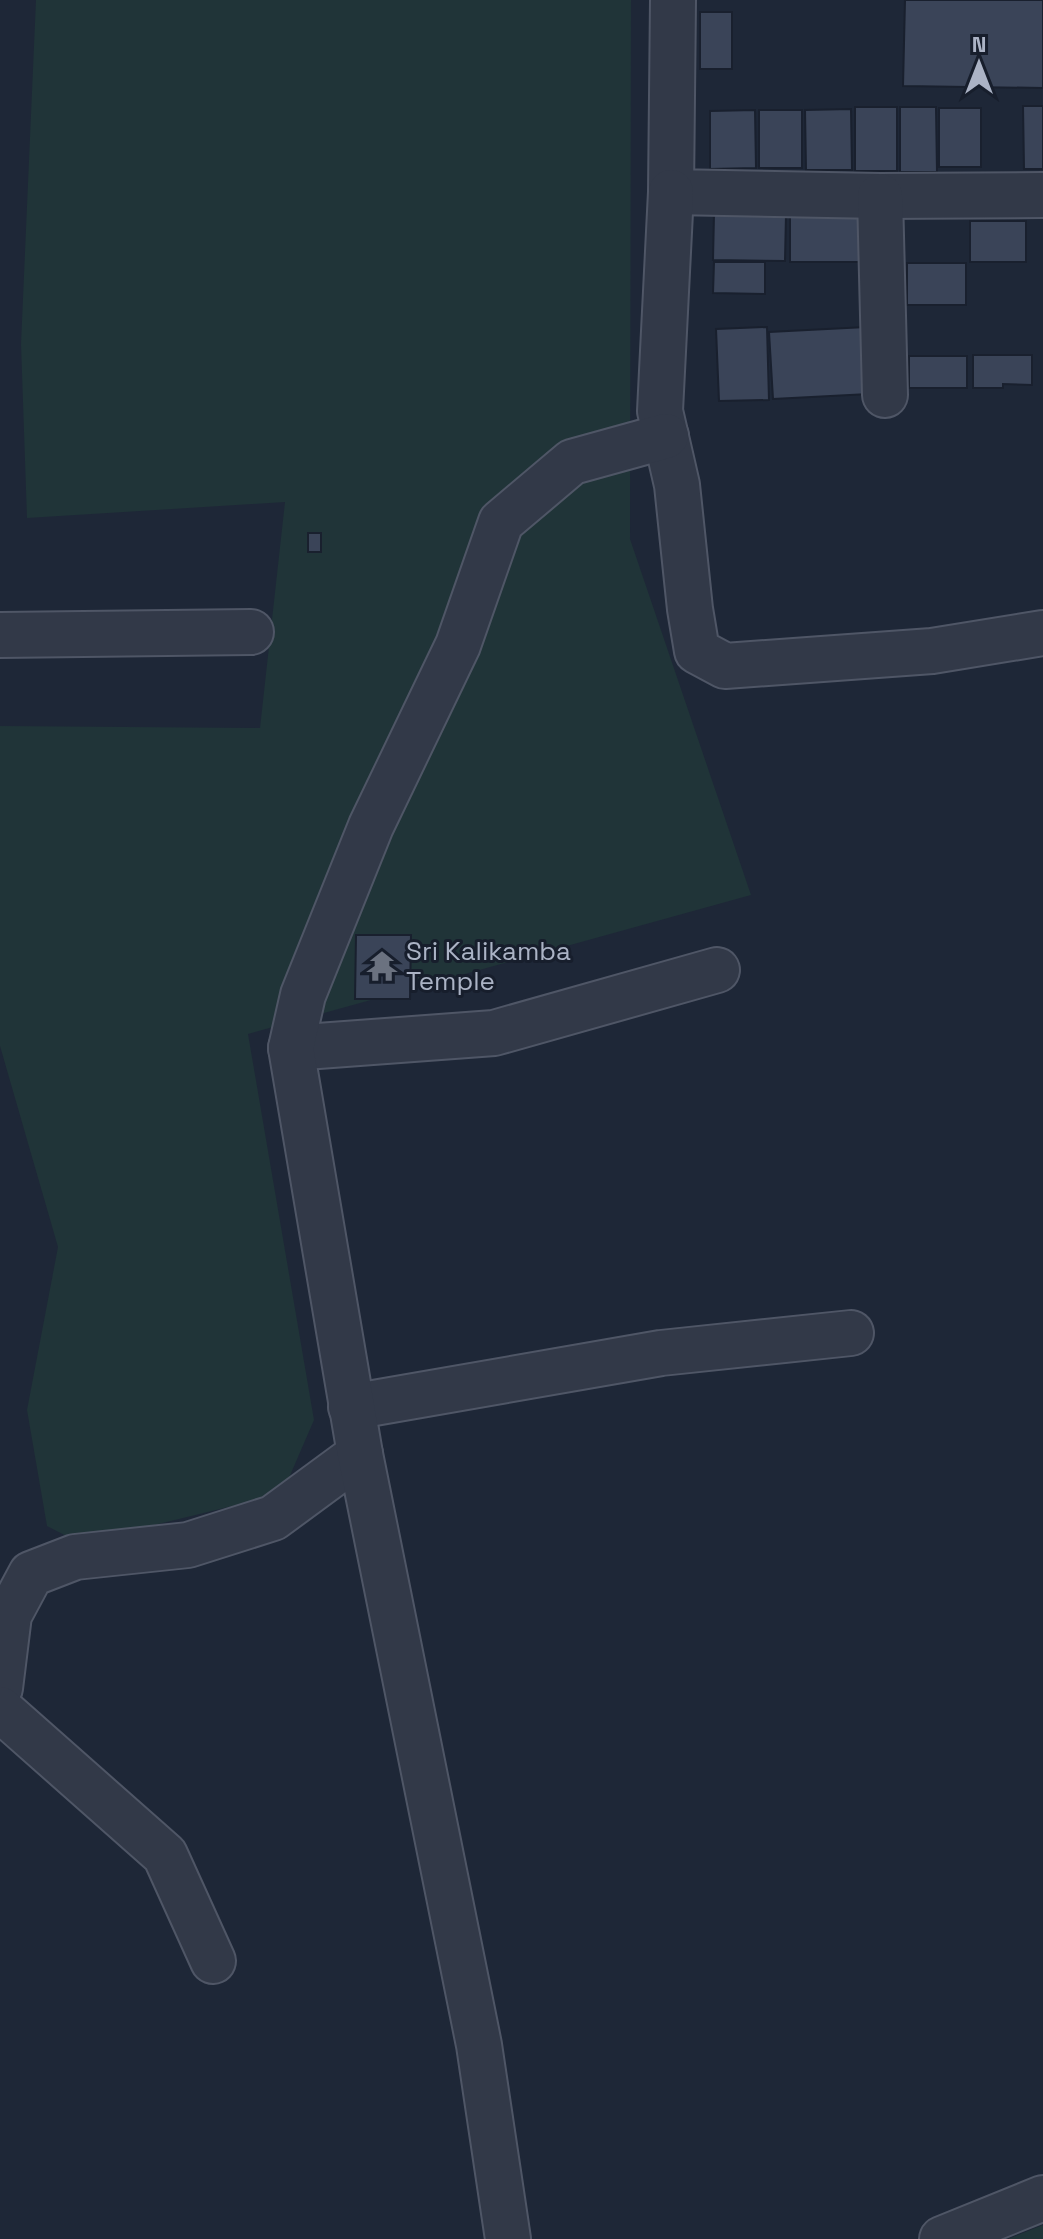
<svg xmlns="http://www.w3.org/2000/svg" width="1043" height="2239" viewBox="0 0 1043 2239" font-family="'Space Grotesk',sans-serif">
	<rect width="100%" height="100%" fill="#1e2737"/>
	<g fill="#203438">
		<path d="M36,0h595l-1,539 121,356 -503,139 66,386 -32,74 -202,49 -33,-17 -20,-116 31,-163 -58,-201v-320l260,2 25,-226 -258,16 -6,-174z"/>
		<path d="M1043,2225v14h-35z"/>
	</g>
	<g fill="#3a4458" stroke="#19202e" stroke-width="2">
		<path d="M905,0h138v88l-140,-2z"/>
		<rect x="700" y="12" width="32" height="57"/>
		<path d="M1023,106h20v63h-19z"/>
		<rect x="855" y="107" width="42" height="64"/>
		<path d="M900,107h36l1,65h-37z"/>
		<rect x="939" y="108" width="42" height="59"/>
		<path d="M851,109l1,61h-46l-1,-60z"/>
		<path d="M755,110l1,58 -46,1v-58z"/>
		<rect x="759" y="110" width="43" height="58"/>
		<path d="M714,214l72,1 -1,46 -72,-1z"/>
		<path d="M790,216l73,1v45h-73z"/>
		<rect x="970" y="221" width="56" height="41"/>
		<path d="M714,262h51v32l-52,-1z"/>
		<rect x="907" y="263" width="59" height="42"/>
		<path d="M767,327l2,73 -50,1 -3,-72z"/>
		<path d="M866,327l3,67 -96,5 -4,-67z"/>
		<path d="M973,355h59v30l-29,-1v4h-30z"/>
		<rect x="909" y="356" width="58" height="32"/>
		<rect x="308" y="533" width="13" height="19"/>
		<path d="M356,935h55l-1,64h-55z"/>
	</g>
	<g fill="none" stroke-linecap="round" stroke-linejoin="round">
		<defs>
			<g id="minor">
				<path d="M673,0l-2,192 209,4 163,-1"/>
				<path d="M671,192l-11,219 17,74 13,124 7,42 28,15 207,-15 111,-18"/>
				<path d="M880,196l5,199"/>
				<path d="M0,635l251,-3"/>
				<path d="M291,1048l203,-15 223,-63"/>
				<path d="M351,1407l310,-54 190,-20"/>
				<path d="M0,1688l9,-73 22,-41 44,-17 113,-12 85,-27 87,-64"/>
				<path d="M0,1709l165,146 48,106"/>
				<path d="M508,2239l-29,-194 -119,-591 -69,-406 12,-53 68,-169 87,-181 43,-123 71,-60 94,-26"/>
				<path d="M942,2239l101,-41"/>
			</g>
		</defs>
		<use href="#minor" stroke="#4f5666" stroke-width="48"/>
		<use href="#minor" stroke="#323948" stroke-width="44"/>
	</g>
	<defs>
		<symbol id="temple-bare" viewBox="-9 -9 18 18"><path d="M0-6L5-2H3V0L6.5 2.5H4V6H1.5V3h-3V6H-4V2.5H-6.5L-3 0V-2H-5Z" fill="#6b7280" stroke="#171e2c" stroke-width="2.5" paint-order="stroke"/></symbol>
	</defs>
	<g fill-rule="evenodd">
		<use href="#temple-bare" x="360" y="944" width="44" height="44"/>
	</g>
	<g text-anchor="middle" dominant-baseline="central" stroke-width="6" stroke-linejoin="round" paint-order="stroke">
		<g font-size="26" fill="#abb3c5" stroke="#171e2c" text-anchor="start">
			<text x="406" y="951">Sri Kalikamba<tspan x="406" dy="30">Temple</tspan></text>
		</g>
	</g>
	<g transform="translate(979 64)" stroke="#171e2c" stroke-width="6" paint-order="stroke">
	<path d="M0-6L14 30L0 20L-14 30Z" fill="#abb3c5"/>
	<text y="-12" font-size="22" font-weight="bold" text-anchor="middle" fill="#abb3c5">N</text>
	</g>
</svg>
